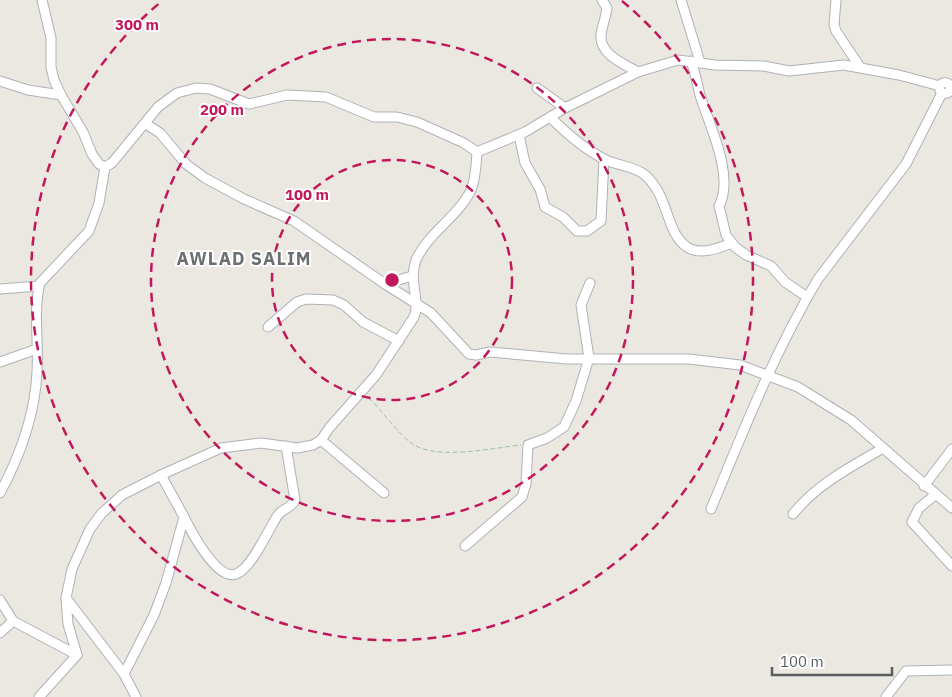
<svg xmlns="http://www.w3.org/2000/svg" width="952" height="697" viewBox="0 0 952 697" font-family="'IBM Plex Sans',sans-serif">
	<rect width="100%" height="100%" fill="#ebe8e1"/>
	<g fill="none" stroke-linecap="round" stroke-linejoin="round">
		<defs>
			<g id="minor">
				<path d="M42,0l9,38v29l3,13 7,15 22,37 9,22 7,10 6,3"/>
				<path d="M602,0l5,8c-1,9 -5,18 -6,27 -2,19 23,29 37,37"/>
				<path d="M681,0l19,62"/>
				<path d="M836,0l-2,25 2,6 24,36"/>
				<path d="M691,61c4,11 6,22 9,34 9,30 35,81 19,111l7,29 9,12 11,8 25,11 14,16 22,15"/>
				<path d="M0,81l28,9 33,5"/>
				<circle cx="945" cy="88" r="5.5"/>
				<path d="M537,88l28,20"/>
				<path d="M551,118c16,16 35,32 55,42 13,6 28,6 39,15 25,22 20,57 42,72 14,9 31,1 45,-4"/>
				<path d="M146,124l14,9 26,31 19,14 39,21 50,22 91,63 46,29 38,41 7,1 14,-3 77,7h122l51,6 58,22 53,33 101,88"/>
				<path d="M519,135l6,28 15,26 5,18 18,10 14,14h10l14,-10 3,-62"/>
				<path d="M477,152l48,-20 40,-24 73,-36 40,-12 37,5 49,1 25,5 55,-6 55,10 41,11"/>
				<path d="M105,167l7,-4 46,-56 19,-14 19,-5 14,1 39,15 38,-9 39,2 48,20h23l20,5 47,21 13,9"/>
				<path d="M385,284l27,-8"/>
				<path d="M0,289l39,-3"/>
				<path d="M268,327l29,-25 9,-3 27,1 11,5 19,17 36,19"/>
				<path d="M0,362l37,-13"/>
				<path d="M321,440l63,53"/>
				<path d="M924,486l28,-37"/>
				<path d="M0,493c20,-37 35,-79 37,-121 2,-29 -4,-61 3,-89l49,-52 10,-28 6,-36"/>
				<path d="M935,495l-16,13 -7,14 40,44"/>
				<path d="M711,509c32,-78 64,-158 107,-230l88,-115 36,-71"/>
				<path d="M793,514c24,-30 58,-47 90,-66"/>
				<path d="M184,517c7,14 33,64 52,57 14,-5 29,-37 36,-49 3,-5 5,-10 9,-13 5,-4 12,-6 14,-12l-9,-54"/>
				<path d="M465,546l57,-49 4,-13 2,-39 19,-7 17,-11 12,-26 13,-43 -8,-53 9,-22"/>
				<path d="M66,598l6,-29 18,-40 12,-16 20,-18 39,-20 60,-27 40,-5 36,5 16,-3 8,-5 9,-13 46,-52 38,-58c7,-16 -6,-35 2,-57 12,-27 42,-43 55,-70 5,-12 5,-25 6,-38"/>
				<path d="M0,600l13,21 -13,12"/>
				<path d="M13,621l64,34 -9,-31 -2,-26 58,76 12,23"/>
				<path d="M124,674l30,-59 12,-32 18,-66 -23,-42"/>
				<path d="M39,697l38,-42"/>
				<path d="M886,697l20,-26 46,-1"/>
			</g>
		</defs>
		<use href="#minor" stroke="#aeb2b5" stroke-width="11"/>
		<path stroke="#9ac1a2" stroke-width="1" stroke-dasharray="5 2.5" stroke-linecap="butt" d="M369,398c13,13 28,34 42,45 24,18 81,5 110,2"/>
		<use href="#minor" stroke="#fff" stroke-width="9"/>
	</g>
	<g fill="none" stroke="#c2185b" stroke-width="2.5" stroke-dasharray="9 6">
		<circle cx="392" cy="280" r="120"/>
		<circle cx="392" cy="280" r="241"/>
		<path d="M622 1A361 361 0 1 1 162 1"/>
	</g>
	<g text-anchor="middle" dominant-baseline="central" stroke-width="4" stroke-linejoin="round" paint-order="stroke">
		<g font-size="18" font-weight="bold" letter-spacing="1" fill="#6b6f72" stroke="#fff">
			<text x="244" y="258">AWLAD SALIM</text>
		</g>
	</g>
	<circle cx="392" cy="280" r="8" fill="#c2185b" stroke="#fff" stroke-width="2.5"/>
	<g font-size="15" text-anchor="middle" font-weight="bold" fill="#c2185b" stroke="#fff" stroke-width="4" stroke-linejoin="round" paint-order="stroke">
		<text x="137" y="30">300 m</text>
		<text x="222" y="115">200 m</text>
		<text x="307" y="200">100 m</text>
	</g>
	<path d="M772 667v8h120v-8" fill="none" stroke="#595d60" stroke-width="2.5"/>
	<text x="780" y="667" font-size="15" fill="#595d60" stroke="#ffffff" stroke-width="4" paint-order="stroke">100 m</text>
</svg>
